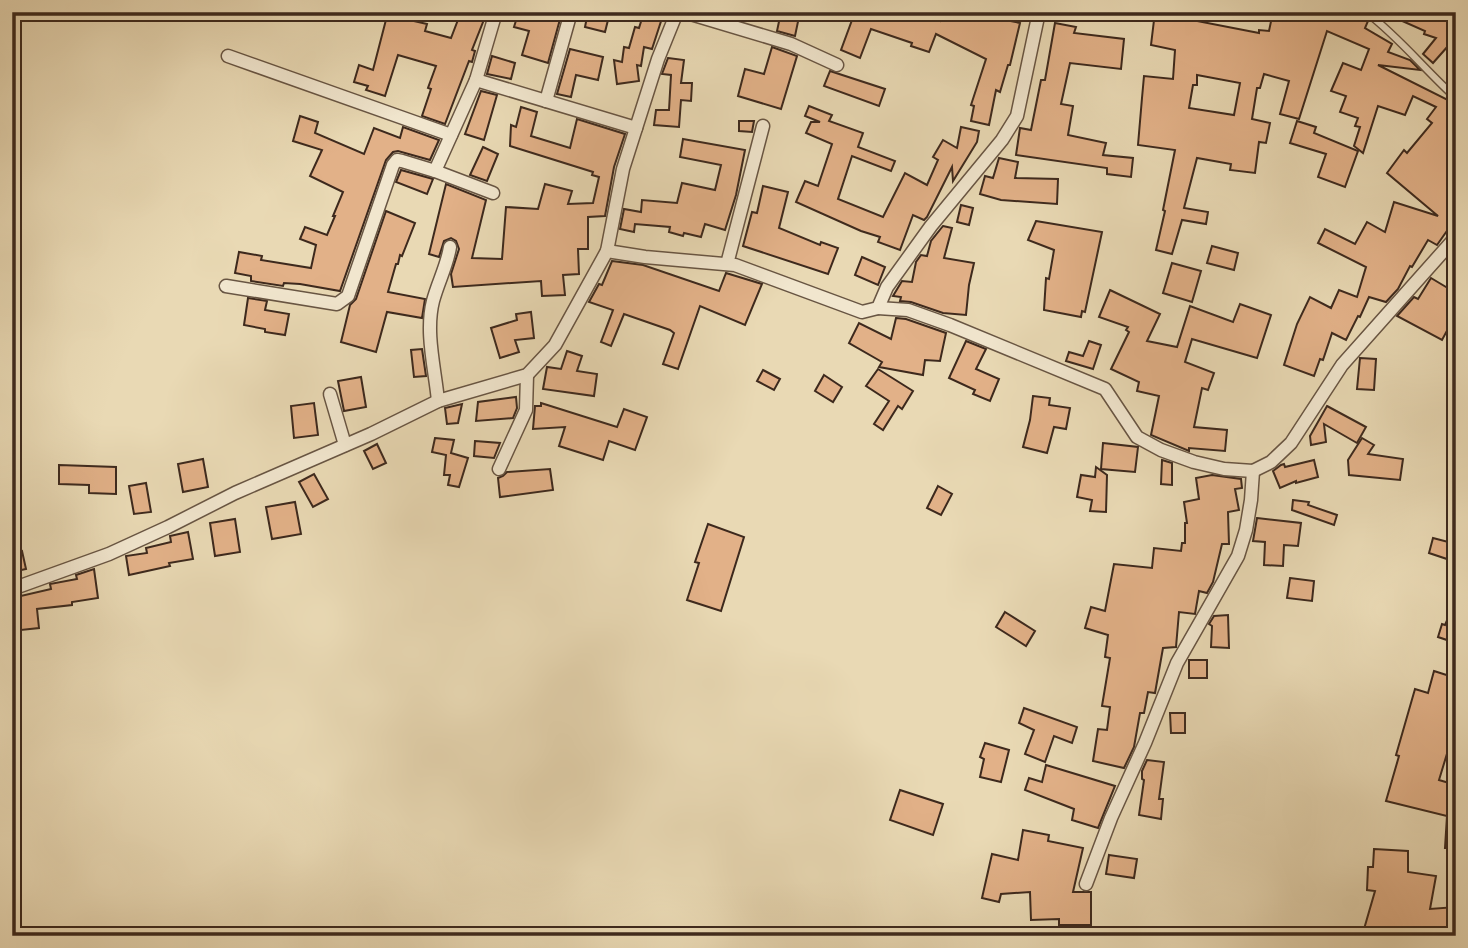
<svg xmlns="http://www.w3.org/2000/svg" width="1468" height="948" viewBox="0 0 1468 948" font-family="'IM FELL English',serif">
	<rect width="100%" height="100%" fill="#e9d9b4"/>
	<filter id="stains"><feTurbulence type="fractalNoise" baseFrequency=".00286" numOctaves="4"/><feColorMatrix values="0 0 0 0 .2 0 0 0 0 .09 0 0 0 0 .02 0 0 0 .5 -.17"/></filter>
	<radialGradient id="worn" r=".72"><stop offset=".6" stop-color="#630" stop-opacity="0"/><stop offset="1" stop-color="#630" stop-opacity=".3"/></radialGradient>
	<g fill="#e2b188" stroke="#3d291d" stroke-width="2" fill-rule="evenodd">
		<path d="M388,12h19l-2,7 22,5 -2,7 26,7 10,-26h26l-15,38 3,1 -3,11 -3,-1 -24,63 -23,-8 9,-27 -3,-1 8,-22 -38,-11 -13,41 -19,-6 2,-4 -14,-4 5,-17 14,5z"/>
		<path d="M538,12h24l-14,51 -26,-8 7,-24 -15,-4 4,-13 18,5z"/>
		<path d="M588,12l21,4 -4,16 -20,-5z"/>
		<path d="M644,12h20l-12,37 -8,-2 -3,19 -4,-1 2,16 -22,3 -3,-24 8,2 2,-15 5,1 6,-21 4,1z"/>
		<path d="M781,12h19l-5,24 -18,-5z"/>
		<path d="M855,12h47l19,7 2,-4 17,6 3,-9h48l-1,5 30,6 -10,42h-2l-8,27 -4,-2 -7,35 -18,-4 3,-15 -3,-1 15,-46 -50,-25 -7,18 -18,-6 1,-3 -41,-14 -11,29 -19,-8z"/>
		<path d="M1155,12h21l22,5 -1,4 62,12v-3l10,1 4,-19h87l8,9 -3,7 27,16 -4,8 22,8 10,10 -42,-5 78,39v114l-19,27 -9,-5 -16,27 -2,-1 -12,23 -12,13 -17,-5 -9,20 -2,-1 -12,24 -14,-7 -9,27 -3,-1 -6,17 -30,-11 13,-41 13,-27 21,11 8,-18 18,7 9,-30 -48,-24 7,-14 30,15 12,-22 18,10 9,-30 44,14 -51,-43 17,-23 3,3 25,-30 -5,-4 9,-12 -23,-11 -8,19 -27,-9 -15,47 -9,-7 6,-19 -5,-1 3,-8 -18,-6 6,-16 -15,-5 12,-28 18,7 8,-21 -42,-18 -28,88 -19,-5 9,-33 -25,-7 -4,14h-3l-5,31 18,4 -4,20 -7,-1 -4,31 -25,-3 1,-6 -34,-6 -13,50 24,4 -2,12 -24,-4 -10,34 -16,-4 9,-39 -2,-1 12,-60 -37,-5 4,-47 2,-22 29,3 2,-29 -24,-5zM1197,75l43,8 -6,32 -45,-7 4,-23h4z"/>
		<path d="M1382,12h74v25l-23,26 -10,-9 13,-16 -12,-4 1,-3z"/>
		<path d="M1055,23l21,4 -2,6 50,6 -3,30 -51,-6 -9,41 12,2 -5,29 38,8 -3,12 30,3 -2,19 -24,-3v-6l-91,-13 4,-27 11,2 10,-50h4z"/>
		<path d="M772,47l25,9 -16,53 -43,-13 7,-27 19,5z"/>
		<path d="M570,49l33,8 -5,23 -22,-5 -5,22 -14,-3z"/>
		<path d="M492,56l23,7 -4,16 -24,-5z"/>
		<path d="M668,58l16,2 -3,23h11l-1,18 -10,-1 -2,27 -25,-2 2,-15h13l2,-35 -9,-1z"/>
		<path d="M830,71l55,18 -6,17 -55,-20z"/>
		<path d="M481,91l16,4 -13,45 -19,-6z"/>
		<path d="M809,106l23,9 -3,6 34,12 -5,14 37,14 -4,10 -39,-15 -14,43 45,18 22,-44 22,12 11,-25 -5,-3 10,-17 14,8 4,-21 18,4 -2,11 -24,39 -1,-14 -25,50 -3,3 -11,-5 -13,35 -22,-8 2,-5 -19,-6 -65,-29 9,-21 13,5 14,-42 -26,-11 5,-11h9l-15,-6z"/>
		<path d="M521,107l16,5 -6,24 39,12 7,-29 48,15 -11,33 -9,49 -17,1v32h-10l1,25 -16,1 2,20 -23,1 -1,-15 -88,6 -2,-13 8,-25 -3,-8 -5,-3 -7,3 -5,16 -10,-3 17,-70 40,16 -14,58 30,1 4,-52 32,2 7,-25 27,7 -4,13 25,-1 6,-26 -7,-2 1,-3 -83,-26 1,-21 5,2z"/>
		<path d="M300,116l18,6 -3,11 49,21 10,-26 26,10 3,-11 36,13 -9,20 -32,-9 -5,1 -7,8 -46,131 -40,-7 -16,-1 -1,3 -32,-5v-5l-16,-3 4,-21 23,4 -1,4 50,8 5,-23 -16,-6 5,-12 22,8 8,-19h-2l10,-24 -33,-16 12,-26 -29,-9z"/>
		<path d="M739,121h15l-2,11 -13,-1z"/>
		<path d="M1297,121l19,6 -2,6 44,18 -13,36 -27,-10 8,-23 -36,-11z"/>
		<path d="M683,139l62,11 -9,45 -11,35 -20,-6 -4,13 -17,-4 -1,3 -14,-4 1,-5 -35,-3 -1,8 -14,-3 4,-20 17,3 1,-12 35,3 5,-20 33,7 6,-25 -41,-8z"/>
		<path d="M483,147l15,7 -11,27 -17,-6z"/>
		<path d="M999,158l19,4 -3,16 43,1 -1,25 -56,-4 -21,-6 5,-18 8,2z"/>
		<path d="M401,170l32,9 -6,15 -31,-12z"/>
		<path d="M763,186l25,6 -9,36 41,17 1,-3 17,6 -10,26 -85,-28 9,-34 5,1z"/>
		<path d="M961,205l12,3 -4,17 -12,-3z"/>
		<path d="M386,211l29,12 -13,33 -2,-1 -2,9h-2l-8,28 37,7 -3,19 -35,-6 -11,40 -35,-10 9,-37 6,-6z"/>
		<path d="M1036,221l66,11 -17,80 -3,-1 -1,6 -37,-7 2,-32 3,1 5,-29 -26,-10z"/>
		<path d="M943,226l9,2 -8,30 30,5 -5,22 -3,30 -23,-2 -32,-11 -11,-1 1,-4 -8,-1 9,-15 10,1 4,-20 5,-7 6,1 4,-15z"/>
		<path d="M1212,246l26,7 -4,17 -27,-7z"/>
		<path d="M862,257l23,10 -7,18 -23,-10z"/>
		<path d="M612,261l31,4 76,26 7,-18 36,11 -17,41 -45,-19 -22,63 -15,-5 11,-31 -4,-3 -46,-16 -13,32 -10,-4 12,-32 -24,-8 10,-18 3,1z"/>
		<path d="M1172,263l29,8 -9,31 -29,-9z"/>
		<path d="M1431,278l25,15v21l-14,26 -45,-24 17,-19 4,2z"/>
		<path d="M1110,290l50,24 -13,27 30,6 13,-41 43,16 7,-18 31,11 -14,43 -65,-19 -7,23 29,11 -6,17 -6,-2 -8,39 33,3 -2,21 -36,-3v3l-38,-16 8,-39 -22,-5 2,-9 -28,-13 18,-37 -3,-2 2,-3 -29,-10z"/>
		<path d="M248,298l19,3 -2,9 24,4 -4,21 -20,-3v-3l-21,-4z"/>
		<path d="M531,312l3,26 -19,2 4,12 -19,6 -9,-30 26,-8 -1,-6z"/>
		<path d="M896,318l10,1 40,14 -6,28 -15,-1 -2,15 -44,-8 3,-5 -33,-19 10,-20 32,16z"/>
		<path d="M966,341l20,8 -10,20 23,10 -9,22 -17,-7 2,-4 -26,-12z"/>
		<path d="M1089,341l12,4 -8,24 -27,-8 3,-9 14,4z"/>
		<path d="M422,349l4,27 -12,1 -3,-27z"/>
		<path d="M567,351l15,5 -5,15 20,3 -3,22 -51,-7 4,-22 14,2z"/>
		<path d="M1360,358l16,1 -2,31 -17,-1z"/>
		<path d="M878,369l35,22 -11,18 -4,-3 -15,24 -9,-6 15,-23 -23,-15z"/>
		<path d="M763,370l17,9 -6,11 -17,-9z"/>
		<path d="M824,375l18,12 -9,15 -18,-11z"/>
		<path d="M361,377l5,30 -22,4 -6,-30z"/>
		<path d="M1033,396l17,2 -1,7 21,3 -4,21 -12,-2 -7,26 -24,-6 7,-27z"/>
		<path d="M516,397l1,11 -4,10 -37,3 2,-19z"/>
		<path d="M314,403l4,32 -24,3 -3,-32z"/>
		<path d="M541,403l76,24 7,-18 23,8 -12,33 -26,-9 -6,19 -44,-14 6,-19 -32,2 2,-23h6z"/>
		<path d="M462,404l-4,19 -11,1 -2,-16z"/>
		<path d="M1327,406l39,21 -9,16 -33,-19 2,18 -15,3 -1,-9z"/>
		<path d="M435,438l19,2 -3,13 17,5 -9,29 -11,-2 2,-10h-6l2,-20 -14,-3z"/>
		<path d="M1362,438l12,7 -6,9 35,5 -3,21 -51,-5 -1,-15z"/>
		<path d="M475,441l25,2 -6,15 -20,-2z"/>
		<path d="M1103,443l35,4 -3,25 -34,-3z"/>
		<path d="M377,444l9,19 -13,6 -9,-18z"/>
		<path d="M203,459l5,28 -25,5 -5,-28z"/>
		<path d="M1162,460l10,3v22l-11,-1z"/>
		<path d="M1314,460l4,17 -22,6v-2l-16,7 -7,-17 8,-6 3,-1 1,3z"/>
		<path d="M59,465l57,2v27l-27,-1v-8l-30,-1z"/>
		<path d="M1096,467l11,8 -1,37 -16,-1 2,-11 -15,-3 4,-22 14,2z"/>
		<path d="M550,469l3,21 -53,7 -2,-19 5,-2 4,-4z"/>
		<path d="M314,474l14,25 -15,8 -14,-25z"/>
		<path d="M1212,475l29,4 1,9 -7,1 4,21 -11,2 1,32h-7l-9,38 -6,11 -8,-2 -4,23 -16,-2 -3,35 -13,1 -8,45 -7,-1 -4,21h-4l-6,34 -10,21 -31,-7 5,-32 9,1 3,-23 -8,-1 8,-48 -5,-1 3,-22 -23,-7 6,-21 14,4 9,-47 38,4 2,-20 27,3 1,-8h3v-20h2l-3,-21 15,-3 -3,-21z"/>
		<path d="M146,483l5,29 -17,2 -5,-28z"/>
		<path d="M938,486l14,8 -11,21 -14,-7z"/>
		<path d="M1293,500l16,2 -1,3 29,10 -3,10 -42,-15z"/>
		<path d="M295,502l6,32 -29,5 -6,-32z"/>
		<path d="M1257,518l44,5 -3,23 -14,-1 -1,21 -19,-1 1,-23 -12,-1z"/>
		<path d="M235,519l5,33 -25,4 -5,-33z"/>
		<path d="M708,524l36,13 -23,74 -34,-11 12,-37 -4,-1z"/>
		<path d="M188,532l5,27 -24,4 1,3 -41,9 -3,-19 21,-3 -1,-5 25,-6 -1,-6z"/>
		<path d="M1433,538l23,6v18l-27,-9z"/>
		<path d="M22,551l4,18 -14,3v-19z"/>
		<path d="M94,569l4,29 -26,4v3l-35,4 2,19 -18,2 -1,-6 -8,1v-27l39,-9 -1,-5 27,-5 -1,-4z"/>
		<path d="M1290,578l24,3 -2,20 -25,-3z"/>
		<path d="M1456,600v43l-18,-6 4,-13 3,1z"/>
		<path d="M1005,612l30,19 -9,15 -30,-19z"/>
		<path d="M1228,615l1,33 -18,-1 1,-21 -3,-2 5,-8z"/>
		<rect x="1189" y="660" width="18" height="18"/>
		<path d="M1434,671l22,7v46l-17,56 17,5v63h-11l2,-32 -61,-15 13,-45 -3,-1 19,-66 13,4z"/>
		<path d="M1024,708l53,19 -5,16 -18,-7 -9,26 -20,-8 9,-24 -15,-7z"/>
		<path d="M1170,713h15v20h-14z"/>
		<path d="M985,743l24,7 -8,32 -21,-5 4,-18 -4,-2z"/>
		<path d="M1147,760l17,2 -5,37h4l-2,20 -22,-4 5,-35 -2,-1v-8z"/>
		<path d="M1046,765l69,21 -17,42 -26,-8 2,-11 -49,-19 4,-12 13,4z"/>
		<path d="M900,790l43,14 -10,31 -43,-15z"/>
		<path d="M1023,830l26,5 -1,6 35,7 -10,44h18v33h-32v-6l-28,1 -1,-28 -29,2 -2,8 -17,-4 10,-44 26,6z"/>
		<path d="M1374,849l34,2v21l28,4 -6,33 26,-2v29h-94l13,-45 -8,-1 1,-23h5z"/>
		<path d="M1109,855l28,4 -3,19 -28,-4z"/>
	</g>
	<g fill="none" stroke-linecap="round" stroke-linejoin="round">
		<defs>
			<path id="service" d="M1366,12c33,25 59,58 90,86"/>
			<g id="minor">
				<path d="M496,12l-20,68 160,48"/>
				<path d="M684,12l107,32 46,21"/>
				<path d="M228,56l223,79"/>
				<path d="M546,101l25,-89"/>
				<path d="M435,171l58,22"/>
				<path d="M607,251l16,-82 35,-110 19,-47"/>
				<path d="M727,264l36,-138"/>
				<path d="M226,286l111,18 11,-8 45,-131 4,-5 5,1 33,10 41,-91"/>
				<path d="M878,308l30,2 42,15 155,64 32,48 24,13 33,12 30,7 29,2 18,-9 20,-19 51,-78 114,-128"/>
				<path d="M330,394l15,51"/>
				<path d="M438,401c-3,-32 -13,-69 -5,-100 5,-19 14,-35 17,-54"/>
				<path d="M499,469l27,-59 1,-35"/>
				<path d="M12,589l97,-35 59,-27 67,-34 136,-59 67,-33 89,-26 28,-30 52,-94 38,6 90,8 127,47 16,-4 9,-21 44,-61 71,-86 15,-24 22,-104"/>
				<path d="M1086,884l25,-66 34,-75 32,-80 61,-107 8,-26 5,-30 2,-29"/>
			</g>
		</defs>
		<use href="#service" stroke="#685543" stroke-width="9"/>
		<use href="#minor" stroke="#685543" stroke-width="15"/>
		<use href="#service" stroke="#f1e6ce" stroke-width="6"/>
		<use href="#minor" stroke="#f1e6ce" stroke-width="12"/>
	</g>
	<rect width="1468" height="948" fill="none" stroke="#e9d9b4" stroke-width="42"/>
	<rect x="14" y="14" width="1440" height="920" fill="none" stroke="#3d291d" stroke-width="3.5"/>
	<rect x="21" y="21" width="1426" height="906" fill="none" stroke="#3d291d" stroke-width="2"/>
	<rect width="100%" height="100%" filter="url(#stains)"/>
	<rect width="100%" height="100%" fill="url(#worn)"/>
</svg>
